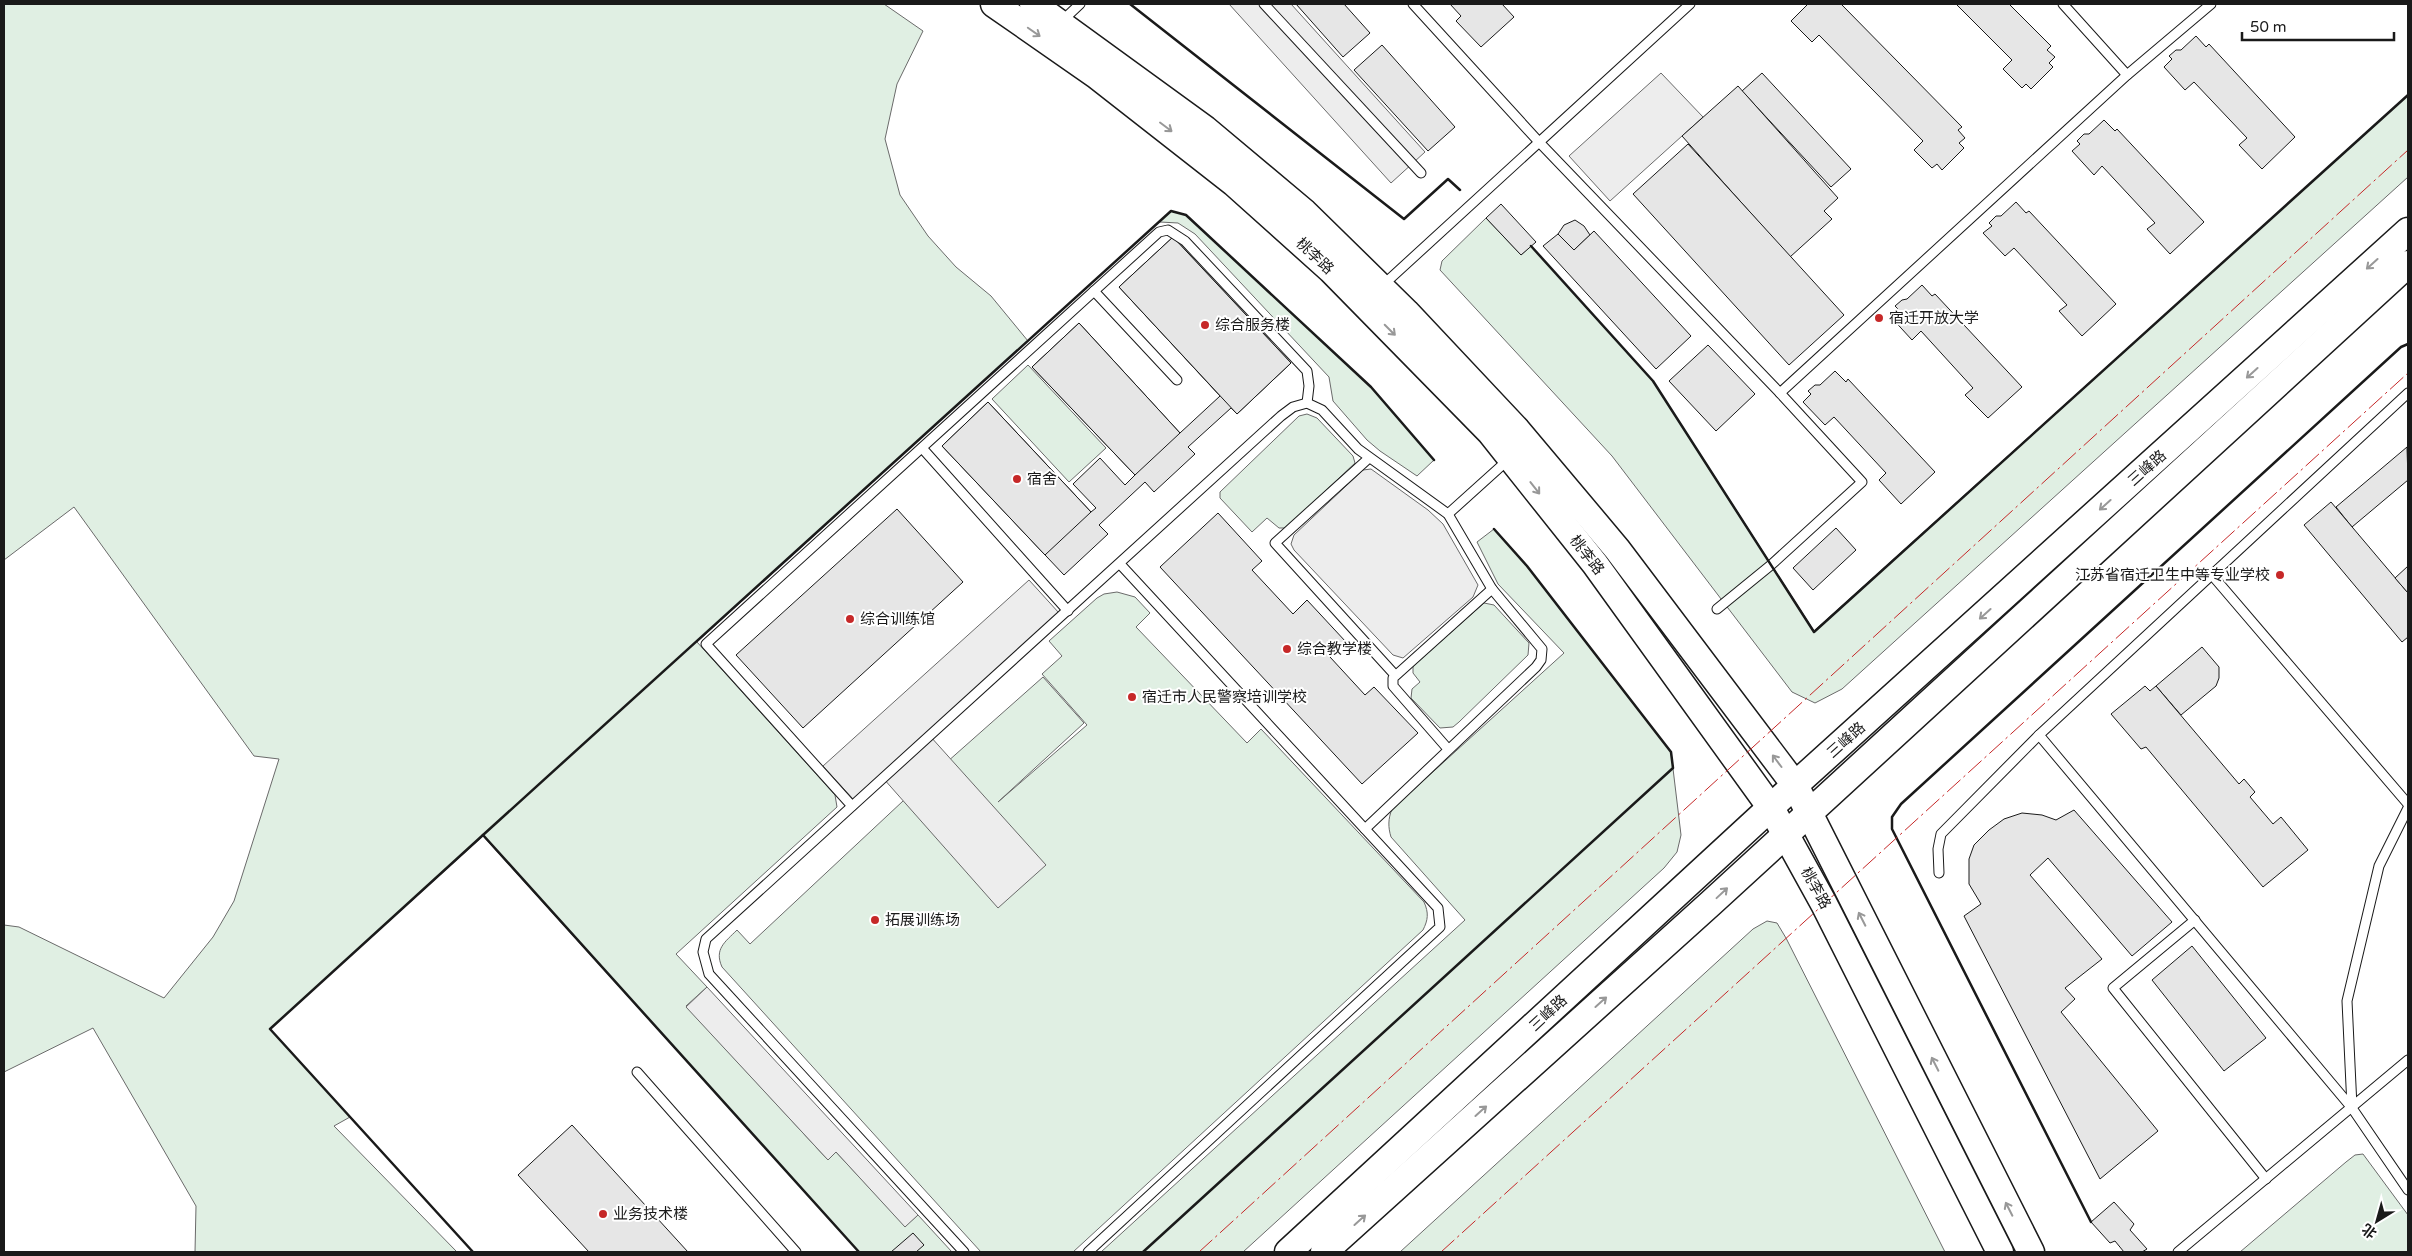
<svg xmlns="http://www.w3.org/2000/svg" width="2412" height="1256" viewBox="0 0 2412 1256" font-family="'Varela Round','Noto Sans SC',sans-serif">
	<rect width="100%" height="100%" fill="#fff"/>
	<g fill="#e0efe3" stroke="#6a6a6a">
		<path d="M4,4h880l39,27 -26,53 -12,55 15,56 28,41 28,31 35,29 37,45 -331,301 138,153 2,12 -161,147 31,33 -21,19 141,153 9,-7 69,74 13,-11 34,37h-93l-376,-416 -213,193 80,88 -16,9 123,126h-262l1,-46 -103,-178 -89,44v-147l15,2 145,71 49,-61 21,-36 45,-142 -25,-3 -180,-249 -70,53z"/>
		<path d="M2408,95v82l-566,512 -27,14 -23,-11 -180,-236 -172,-186 2,-9 44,-43 35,37 10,-9 122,135 161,250z"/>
		<path d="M1171,211l15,4 185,172 63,73 -17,16 -37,-25 -13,-11 -34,-39 -4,-24 -134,-143 -17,-11 -18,-1z"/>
		<path d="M1028,365l78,83 -37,34 -77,-83z"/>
		<path d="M1307,414l10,4 36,38 2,7 -69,65h-7l-12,-10 -15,14 -32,-34v-6l79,-76z"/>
		<path d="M1494,529l33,37 144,186 10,83 -4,17 -13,16 -421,384h-142l364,-332 -74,-83c-3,-10 -3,-18 1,-28l172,-156 -66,-69 -21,-42z"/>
		<path d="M1117,592l18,5 15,16 -14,14 111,116 14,-14 163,173c5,11 4,18 -1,28l-350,322h-92l-259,-285c-8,-18 3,-25 15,-37l13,14 153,-143 140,-124 41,46 -86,79 89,-77 -45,-51 20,-18 -13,-15 48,-43 7,-4z"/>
		<path d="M1484,603l10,2 35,38 -1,12 -69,67 -6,5 -13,1 -29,-30 1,-9 8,-7 -7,-9v-7z"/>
		<path d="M1767,921l10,2 9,15 159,314h-545l353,-323z"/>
		<path d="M2363,1154l45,61v37h-168l106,-90 9,-7z"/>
	</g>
	<g fill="#ededed" stroke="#6a6a6a">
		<path d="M1229,4h62l134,148 -34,31z"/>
		<path d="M1661,73l42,44 -93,84 -41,-45z"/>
		<path d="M1371,469l57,41 15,14 35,61 -5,12 -70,61 -10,-3 -99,-105 -3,-6 3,-9 69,-65z"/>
		<path d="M1029,580l30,33 -206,186 -30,-33z"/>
		<path d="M930,736l116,129 -48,43 -115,-130z"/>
		<path d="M707,987l211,228 -13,12 -69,-75 -8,8 -142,-153z"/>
	</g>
	<g fill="#e6e6e6" stroke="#1a1a1a">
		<path d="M1296,4h48l26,29 -27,24z"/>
		<path d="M1450,4h52l12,13 -33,30 -25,-26 5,-5z"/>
		<path d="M1808,4h33l121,123 -4,3 7,8 -6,5 5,5 -22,22 -5,-6 -5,4 -18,-18 9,-9 -104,-106 -7,7 -21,-21z"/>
		<path d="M1956,4h53l42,42 -4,4 8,7 -6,6 4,4 -22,22 -5,-5 -4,4 -19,-19 9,-9z"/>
		<path d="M2196,36l10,11 3,-3 86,93 -33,32 -23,-24 8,-7 -53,-56 -9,8 -21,-23 8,-8 -3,-3 7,-6h5z"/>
		<path d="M1382,45l73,82 -27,24 -74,-81z"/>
		<path d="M1762,73l89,96 -20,18 -89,-96z"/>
		<path d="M1738,86l100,112 -14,13 8,8 -42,38 -108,-121z"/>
		<path d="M2104,120l11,11 2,-2 87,93 -34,32 -23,-25 8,-6 -53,-57 -8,9 -22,-24 8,-7 -3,-3 7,-7h5z"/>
		<path d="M1688,144l156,171 -55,50 -156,-171z"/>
		<path d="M2016,202l10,11 3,-2 87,93 -34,32 -23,-25 8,-6 -53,-57 -9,8 -22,-23 9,-7 -3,-3 7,-7h5z"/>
		<path d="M1501,204l35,38 -15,13 -35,-37z"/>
		<path d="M1575,220l9,6 6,9 -16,15 -16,-16 6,-9z"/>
		<path d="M1594,231l97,105 -35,33 -113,-123 15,-12 16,16z"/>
		<path d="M1173,237l118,126 -54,51 -6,-6 -43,39 7,7 -41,38 -9,-10 -46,43 9,9 -44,41 -122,-129 46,-44 103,110 5,-4 -23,-24 27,-26 25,27 10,-10 -103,-108 47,-44 101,110 40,-37 -101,-109z"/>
		<path d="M1173,237l118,126 -54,51 -118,-127z"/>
		<path d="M1922,285l10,11 3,-2 87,93 -34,31 -23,-23 8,-7 -52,-57 -9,9 -22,-24 8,-7 -3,-3 7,-6 5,-1z"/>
		<path d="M1079,323l101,110 -45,42 -103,-108z"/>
		<path d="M1708,345l47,49 -39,37 -47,-50z"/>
		<path d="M1835,371l11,11 2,-3 87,93 -34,32 -22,-24 7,-7 -52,-56 -9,8 -22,-23 8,-8 -3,-3 7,-6h5z"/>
		<path d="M988,402l103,110 -46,43 -103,-109z"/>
		<path d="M2407,447l1,33 -56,47 -16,-20z"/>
		<path d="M2331,502l77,91v44l-6,5 -98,-117z"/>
		<path d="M897,509l66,73 -160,146 -67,-73z"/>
		<path d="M1218,513l44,48 -10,9 41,44 14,-14 39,42 -16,15 35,38 9,-8 44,46 -56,51 -202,-217z"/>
		<path d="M1836,528l20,22 -43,40 -20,-22z"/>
		<path d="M2408,566v27l-13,-15z"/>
		<path d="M2202,647l17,20v11l-3,8 -35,29 -25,-29z"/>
		<path d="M2145,686l5,5 6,-5 83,98 5,-5 11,13 -5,5 23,27 8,-7 27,33 -45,37 -117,-140 -5,2 -30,-35z"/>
		<path d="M2074,810l98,112 -40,34 -84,-98 -18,17 72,84 -37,29 10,11 -14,13 97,119 -58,48 -136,-263 17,-12 -12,-20v-25l5,-14 15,-15 15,-11 18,-6 20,2 14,5z"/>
		<path d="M2192,946l74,92 -42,33 -72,-91z"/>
		<path d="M572,1125l116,127h-99l-71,-77z"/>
		<path d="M2114,1202l20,22 -4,6 17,19 -5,3h-18l-9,-11 -5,2 -19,-21z"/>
		<path d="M913,1233l11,12 -8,7h-25z"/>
	</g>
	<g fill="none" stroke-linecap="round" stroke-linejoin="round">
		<defs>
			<g id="lane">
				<path d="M1264,4l157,169"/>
				<path d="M1413,4l126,138 241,251 347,-318 84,-71"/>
				<path d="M2063,4l64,71"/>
				<path d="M1062,21l18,-17"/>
				<path d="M1382,286l308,-282"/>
				<path d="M1094,291l83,89"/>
				<path d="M2408,393l-369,342 313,373 56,82"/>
				<path d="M922,448l146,163"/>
				<path d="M1369,458l-94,85 120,132"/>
				<path d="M1448,514l61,-55"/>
				<path d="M2212,575l196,229"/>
				<path d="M1717,609l54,-44 91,-83 -82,-89"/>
				<path d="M1448,749l-55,-63v-8l99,-89"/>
				<path d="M852,806l-146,-162 453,-412 9,-2 17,11 122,130 2,15 -2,17"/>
				<path d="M1939,873l-1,-24 3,-15 98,-99"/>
				<path d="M2195,920l-82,68 153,191"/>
				<path d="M637,1072l159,180"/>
				<path d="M2352,1107l-5,-106 32,-135 29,-58"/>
				<path d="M964,1252l-255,-278 -6,-22 3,-13 575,-523 12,-9 14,-4 15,7 36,39 90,65 44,75 50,60 -1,11 -5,7 -171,162"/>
				<path d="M1088,1252l352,-325 -2,-19 -318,-344"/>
				<path d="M2178,1252l230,-192"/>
			</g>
			<g id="secondary">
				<path d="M994,4l102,71 138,108 97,87 159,162 105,132 176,244 53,96 176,348"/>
				<path d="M1033,4l172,125 99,83 102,100 111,118 100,119 178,236 236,467"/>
				<path d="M1288,1252l507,-467 613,-554"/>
				<path d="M1324,1252l387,-349 697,-639"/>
			</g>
		</defs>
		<use href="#lane" stroke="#1a1a1a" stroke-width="11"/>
		<use href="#secondary" stroke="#1a1a1a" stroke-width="29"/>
		<use href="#lane" stroke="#fff" stroke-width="9"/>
		<use href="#secondary" stroke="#fff" stroke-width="26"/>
		<g stroke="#1a1a1a" stroke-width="2.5">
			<path d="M1130,4l274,215 44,-40 12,11"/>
			<path d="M1531,246l122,135 161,251 594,-537"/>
			<path d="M2091,1222l-199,-393v-12l9,-13 500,-457 7,-3"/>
			<path d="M473,1252l-203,-223 213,-194"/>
			<path d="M859,1252l-376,-417 688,-624 15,4 185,172 63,73"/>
			<path d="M1143,1252l530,-484 -2,-16 -144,-186 -33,-37"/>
		</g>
		<g stroke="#c62828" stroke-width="1" stroke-dasharray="18 4 2.5 4" stroke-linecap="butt">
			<path d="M1199,1252l1209,-1102"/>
			<path d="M1441,1252l967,-879"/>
		</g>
	</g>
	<defs><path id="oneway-shaft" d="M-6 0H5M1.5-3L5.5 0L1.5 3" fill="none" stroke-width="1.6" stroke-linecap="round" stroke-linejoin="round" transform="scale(1.25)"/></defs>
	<g stroke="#989898">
		<use href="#oneway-shaft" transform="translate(1034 32) rotate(35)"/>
		<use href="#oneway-shaft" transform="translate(1166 127) rotate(37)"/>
		<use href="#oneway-shaft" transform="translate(2372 264) rotate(138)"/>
		<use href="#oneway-shaft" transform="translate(1390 330) rotate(45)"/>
		<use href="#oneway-shaft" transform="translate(2252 373) rotate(138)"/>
		<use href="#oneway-shaft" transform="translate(1535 488) rotate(52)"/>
		<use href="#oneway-shaft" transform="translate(2105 505) rotate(138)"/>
		<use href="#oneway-shaft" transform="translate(1985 614) rotate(138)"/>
		<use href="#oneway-shaft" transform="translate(1777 761) rotate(-127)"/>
		<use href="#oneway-shaft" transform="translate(1722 893) rotate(-43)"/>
		<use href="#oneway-shaft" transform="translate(1862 919) rotate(-117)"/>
		<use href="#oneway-shaft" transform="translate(1601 1002) rotate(-42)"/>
		<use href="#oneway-shaft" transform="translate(1935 1064) rotate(-117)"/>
		<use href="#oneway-shaft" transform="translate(1481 1111) rotate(-42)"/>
		<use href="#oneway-shaft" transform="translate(2009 1209) rotate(-117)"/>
		<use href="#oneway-shaft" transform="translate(1360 1220) rotate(-42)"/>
	</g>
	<g fill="#c62828" stroke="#fff" stroke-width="2">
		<circle cx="1879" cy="318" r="5"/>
		<circle cx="1205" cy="325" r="5"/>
		<circle cx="1017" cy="479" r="5"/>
		<circle cx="2280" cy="575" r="5"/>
		<circle cx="850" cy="619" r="5"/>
		<circle cx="1287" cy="649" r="5"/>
		<circle cx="1132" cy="697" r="5"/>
		<circle cx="875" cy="920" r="5"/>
		<circle cx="603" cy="1214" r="5"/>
	</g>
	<g text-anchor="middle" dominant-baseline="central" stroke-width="4" stroke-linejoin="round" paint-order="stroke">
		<g font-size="15" fill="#1a1a1a" stroke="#fff">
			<text transform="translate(1315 256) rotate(43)">桃李路</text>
			<text transform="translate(2147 468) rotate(-42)">三峰路</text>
			<text transform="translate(1587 555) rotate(52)">桃李路</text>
			<text transform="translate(1846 740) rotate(-42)">三峰路</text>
			<text transform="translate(1816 888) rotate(61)">桃李路</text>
			<text transform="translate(1548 1013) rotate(-43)">三峰路</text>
		</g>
		<g font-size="15" fill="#1a1a1a" stroke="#fff" text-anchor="start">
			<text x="1889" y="318">宿迁开放大学</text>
			<text x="1215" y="325">综合服务楼</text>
			<text x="1027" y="479">宿舍</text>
			<text x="2270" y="575" text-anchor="end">江苏省宿迁卫生中等专业学校</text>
			<text x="860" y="619">综合训练馆</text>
			<text x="1297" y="649">综合教学楼</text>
			<text x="1142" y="697">宿迁市人民警察培训学校</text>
			<text x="885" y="920">拓展训练场</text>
			<text x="613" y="1214">业务技术楼</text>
		</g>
	</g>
	<rect width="2412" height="1256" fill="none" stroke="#1a1a1a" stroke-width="10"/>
	<g transform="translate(2377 1221) rotate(217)" stroke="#ffffff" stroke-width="4" paint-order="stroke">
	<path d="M0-4L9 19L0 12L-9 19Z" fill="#1a1a1a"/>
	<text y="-8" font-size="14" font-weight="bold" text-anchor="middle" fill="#1a1a1a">北</text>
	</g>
	<path d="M2242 32v8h152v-8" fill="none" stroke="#1a1a1a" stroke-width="2.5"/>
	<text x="2250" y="32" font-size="15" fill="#1a1a1a" stroke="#ffffff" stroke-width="4" paint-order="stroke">50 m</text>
</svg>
